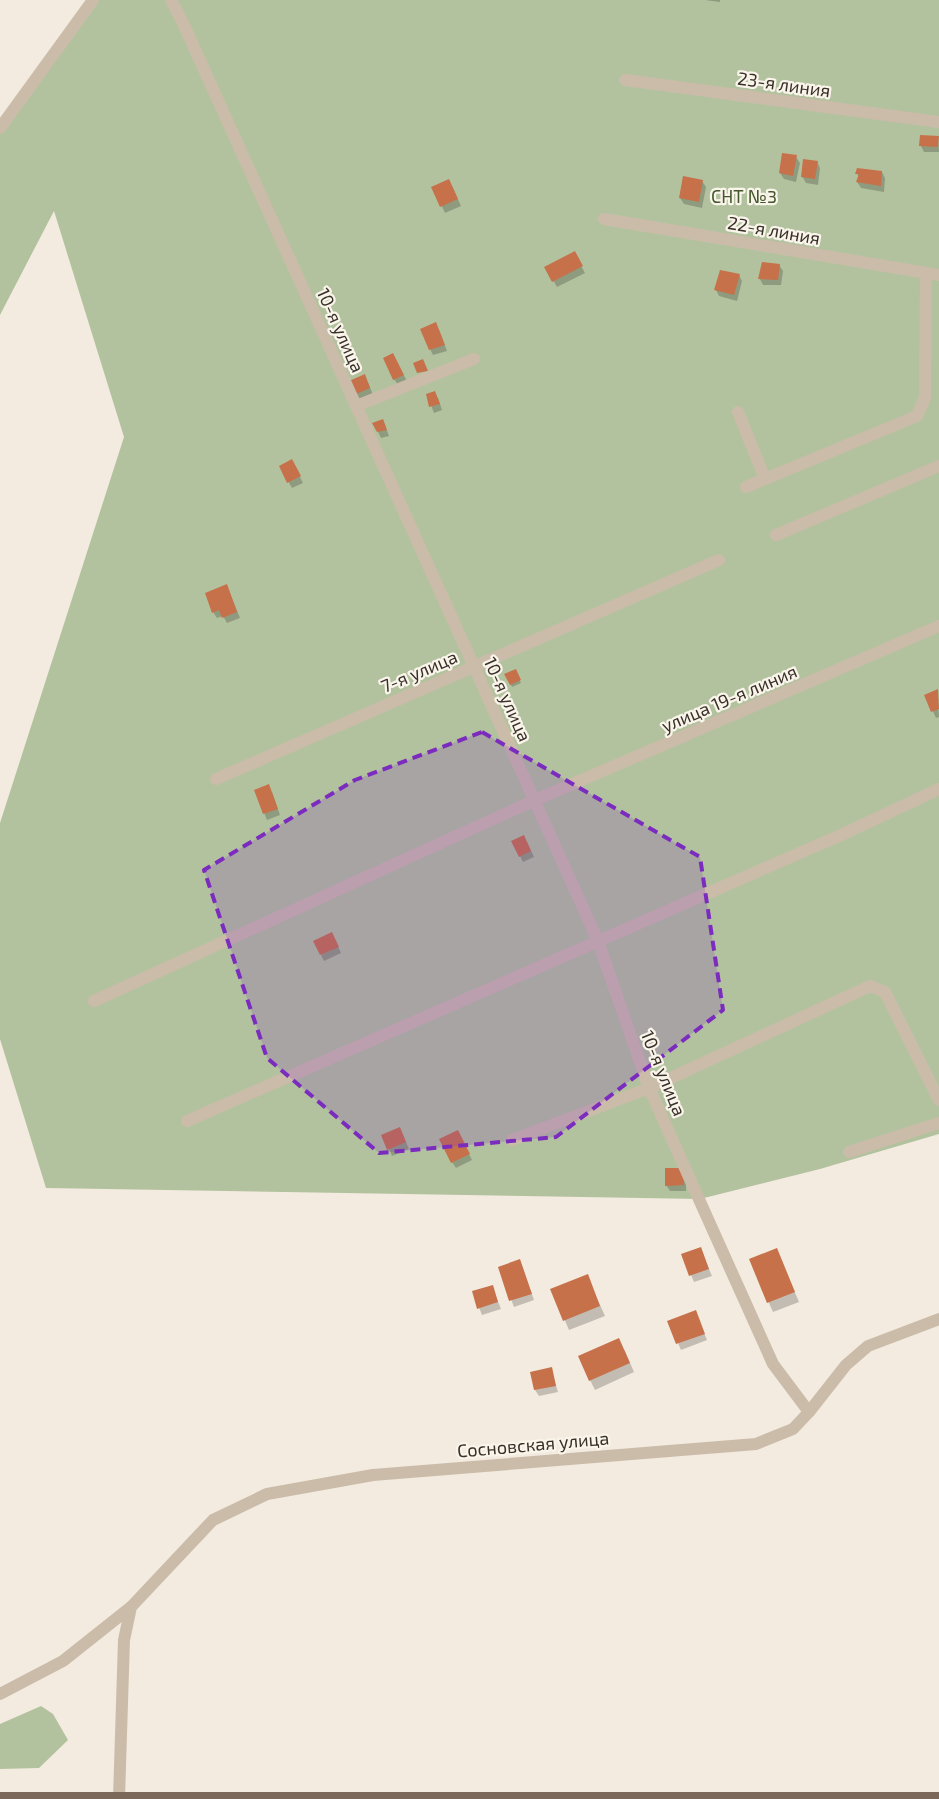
<svg xmlns="http://www.w3.org/2000/svg" width="939" height="1799" viewBox="0 0 939 1799" font-family="'Exo 2',sans-serif">
	<rect width="100%" height="100%" fill="#f3ebdf"/>
	<g fill="#b3c29e">
		<path d="M91,0h848v1134l-119,35 -120,30 -654,-11 -46,-149v-216l124,-386 -70,-226 -54,104v-188z"/>
		<path d="M41,1706l12,8 15,26 -29,28 -39,1v-45z"/>
	</g>
	<g fill="#0003">
		<path d="M705,0h15v2z"/>
		<path d="M938,137l1,15h-15l-3,-6z"/>
		<path d="M796,157l4,6 -4,19 -12,-3 -4,-6z"/>
		<path d="M817,162l3,6 -2,17 -12,-2 -4,-7z"/>
		<path d="M882,172l3,6 -1,14 -23,-4 -4,-6 2,-5 -2,-3z"/>
		<path d="M702,181l4,6 -4,21 -18,-4 -4,-6z"/>
		<path d="M452,186l9,20 -16,7 -12,-25z"/>
		<path d="M574,253l11,20 -28,14 -11,-19z"/>
		<path d="M763,263l16,2 4,6 -2,14h-18l-3,-6z"/>
		<path d="M739,275l3,6 -5,20 -18,-5 -3,-6z"/>
		<path d="M439,330l8,21 -14,4 -3,-6z"/>
		<path d="M396,361l11,20 -9,4 -4,-6z"/>
		<path d="M368,382l5,13 -14,5 -3,-6z"/>
		<path d="M427,395l11,3 4,12 -8,3z"/>
		<path d="M383,420l6,16 -8,2 -3,-6z"/>
		<path d="M280,467h15l8,16 -11,5z"/>
		<path d="M227,586l13,32 -13,5 -4,-7 -6,2 -4,-6z"/>
		<path d="M515,670l6,13 -9,4 -6,-13z"/>
		<path d="M937,691l2,26 -3,1 -10,-22z"/>
		<path d="M255,790l17,2 8,23 -13,5z"/>
		<path d="M527,842l7,15 -11,5 -3,-6z"/>
		<path d="M335,940l6,13 -17,8 -3,-6z"/>
		<path d="M383,1135h20l6,14 -17,7z"/>
		<path d="M461,1138l11,22 -16,8 -4,-6z"/>
		<path d="M686,1175v16h-16l-4,-6z"/>
		<path d="M700,1248l12,28 -18,6 -11,-27z"/>
		<path d="M776,1249l23,53 -26,10 -23,-52z"/>
		<path d="M520,1261l14,39 -20,7 -15,-40z"/>
		<path d="M587,1276l18,40 -36,14 -17,-40z"/>
		<path d="M492,1286l9,23 -19,6 -9,-23z"/>
		<path d="M698,1318l9,22 -26,10 -12,-28z"/>
		<path d="M624,1349l10,23 -39,18 -5,-10z"/>
		<path d="M551,1369l7,23 -19,4 -4,-6z"/>
	</g>
	<g fill="#c6714a">
		<path d="M920,135l19,1 -1,11 -19,-1z"/>
		<path d="M782,153l15,2 -4,21 -14,-3z"/>
		<path d="M803,159l15,2 -3,18 -14,-2z"/>
		<path d="M857,168l25,3 -1,15 -25,-4 3,-8h-4z"/>
		<path d="M683,176l20,4 -4,22 -20,-4z"/>
		<path d="M449,179l9,20 -18,8 -9,-20z"/>
		<path d="M575,251l8,15 -31,16 -8,-15z"/>
		<path d="M762,262l18,2 -2,16 -20,-1z"/>
		<path d="M720,270l20,4 -6,21 -20,-5z"/>
		<path d="M436,322l9,23 -16,5 -9,-21z"/>
		<path d="M393,353l11,22 -11,5 -10,-22z"/>
		<path d="M423,359l5,12 -11,2 -4,-10z"/>
		<path d="M365,374l5,14 -16,7 -5,-14z"/>
		<path d="M435,391l5,13 -11,3 -3,-13z"/>
		<path d="M383,419l4,11 -10,2 -5,-9z"/>
		<path d="M292,459l9,17 -14,7 -8,-17z"/>
		<path d="M227,584l10,28 -15,6 -3,-8 -7,3 -7,-20z"/>
		<path d="M516,669l5,11 -11,5 -6,-11z"/>
		<path d="M938,689l1,20 -8,3 -7,-17z"/>
		<path d="M269,784l9,25 -15,5 -9,-24z"/>
		<path d="M524,835l7,16 -12,6 -8,-16z"/>
		<path d="M332,932l7,15 -19,8 -7,-14z"/>
		<path d="M400,1127l6,15 -19,8 -6,-15z"/>
		<path d="M458,1130l12,24 -19,9 -12,-24z"/>
		<path d="M665,1168h18l1,17 -19,1z"/>
		<path d="M701,1247l8,22 -20,7 -8,-22z"/>
		<path d="M777,1248l18,44 -28,11 -18,-44z"/>
		<path d="M520,1259l12,35 -23,7 -11,-34z"/>
		<path d="M588,1274l12,32 -37,15 -13,-32z"/>
		<path d="M493,1285l5,17 -21,7 -5,-18z"/>
		<path d="M696,1310l9,24 -29,10 -9,-23z"/>
		<path d="M619,1338l11,25 -41,18 -11,-25z"/>
		<path d="M552,1367l4,19 -22,4 -4,-18z"/>
	</g>
	<g fill="none" stroke-linecap="round" stroke-linejoin="round">
		<g stroke="#cbbcaa" stroke-width="12">
			<path d="M171,0l12,23 415,918 51,147 124,276 36,48"/>
			<path d="M625,80l314,42"/>
			<path d="M0,128l93,-128"/>
			<path d="M604,219l335,56"/>
			<path d="M356,406l118,-47"/>
			<path d="M738,412l27,67"/>
			<path d="M746,487l171,-71 8,-18 1,-124"/>
			<path d="M776,535l163,-69"/>
			<path d="M216,779l503,-219"/>
			<path d="M94,1001l439,-200 406,-175"/>
			<path d="M187,1121l654,-286 98,-46"/>
			<path d="M512,1140l137,-52 221,-102 15,6 54,108"/>
			<path d="M849,1152l90,-29"/>
			<path d="M0,1694l63,-33 68,-54"/>
		</g>
		<path stroke="#cbbcaa" stroke-width="12" d="M119,1798l5,-158 7,-33 82,-87 54,-26 106,-19 383,-31 37,-15 16,-17 37,-47 22,-19 71,-27"/>
		<path stroke="#7b685b" stroke-width="12" d="M0,1798h939"/>
	</g>
	<path fill="#7b2cbf" fill-opacity="0.2" stroke="#7b2cbf" stroke-width="4" stroke-dasharray="10 6" stroke-linejoin="round" d="M482,732l218,125 23,153 -167,127 -177,16 -112,-95 -63,-188 151,-90z"/>
	<g text-anchor="middle" dominant-baseline="central" stroke-width="4.5" stroke-linejoin="round" paint-order="stroke">
		<g font-size="18" fill="#39302a" stroke="#faf5eb">
			<text transform="translate(784 84) rotate(8)">23-я линия</text>
			<text transform="translate(774 230) rotate(10)">22-я линия</text>
			<text transform="translate(341 330) rotate(66)">10-я улица</text>
			<text transform="translate(419 671) rotate(-23)">7-я улица</text>
			<text transform="translate(729 698) rotate(-23)">улица 19-я линия</text>
			<text transform="translate(508 699) rotate(66)">10-я улица</text>
			<text transform="translate(664 1073) rotate(68)">10-я улица</text>
			<text transform="translate(533 1444) rotate(-5)">Сосновская улица</text>
		</g>
		<g font-size="18" fill="#45572d" stroke="#faf5eb">
			<text x="744" y="196">СНТ №3</text>
		</g>
	</g>
</svg>
